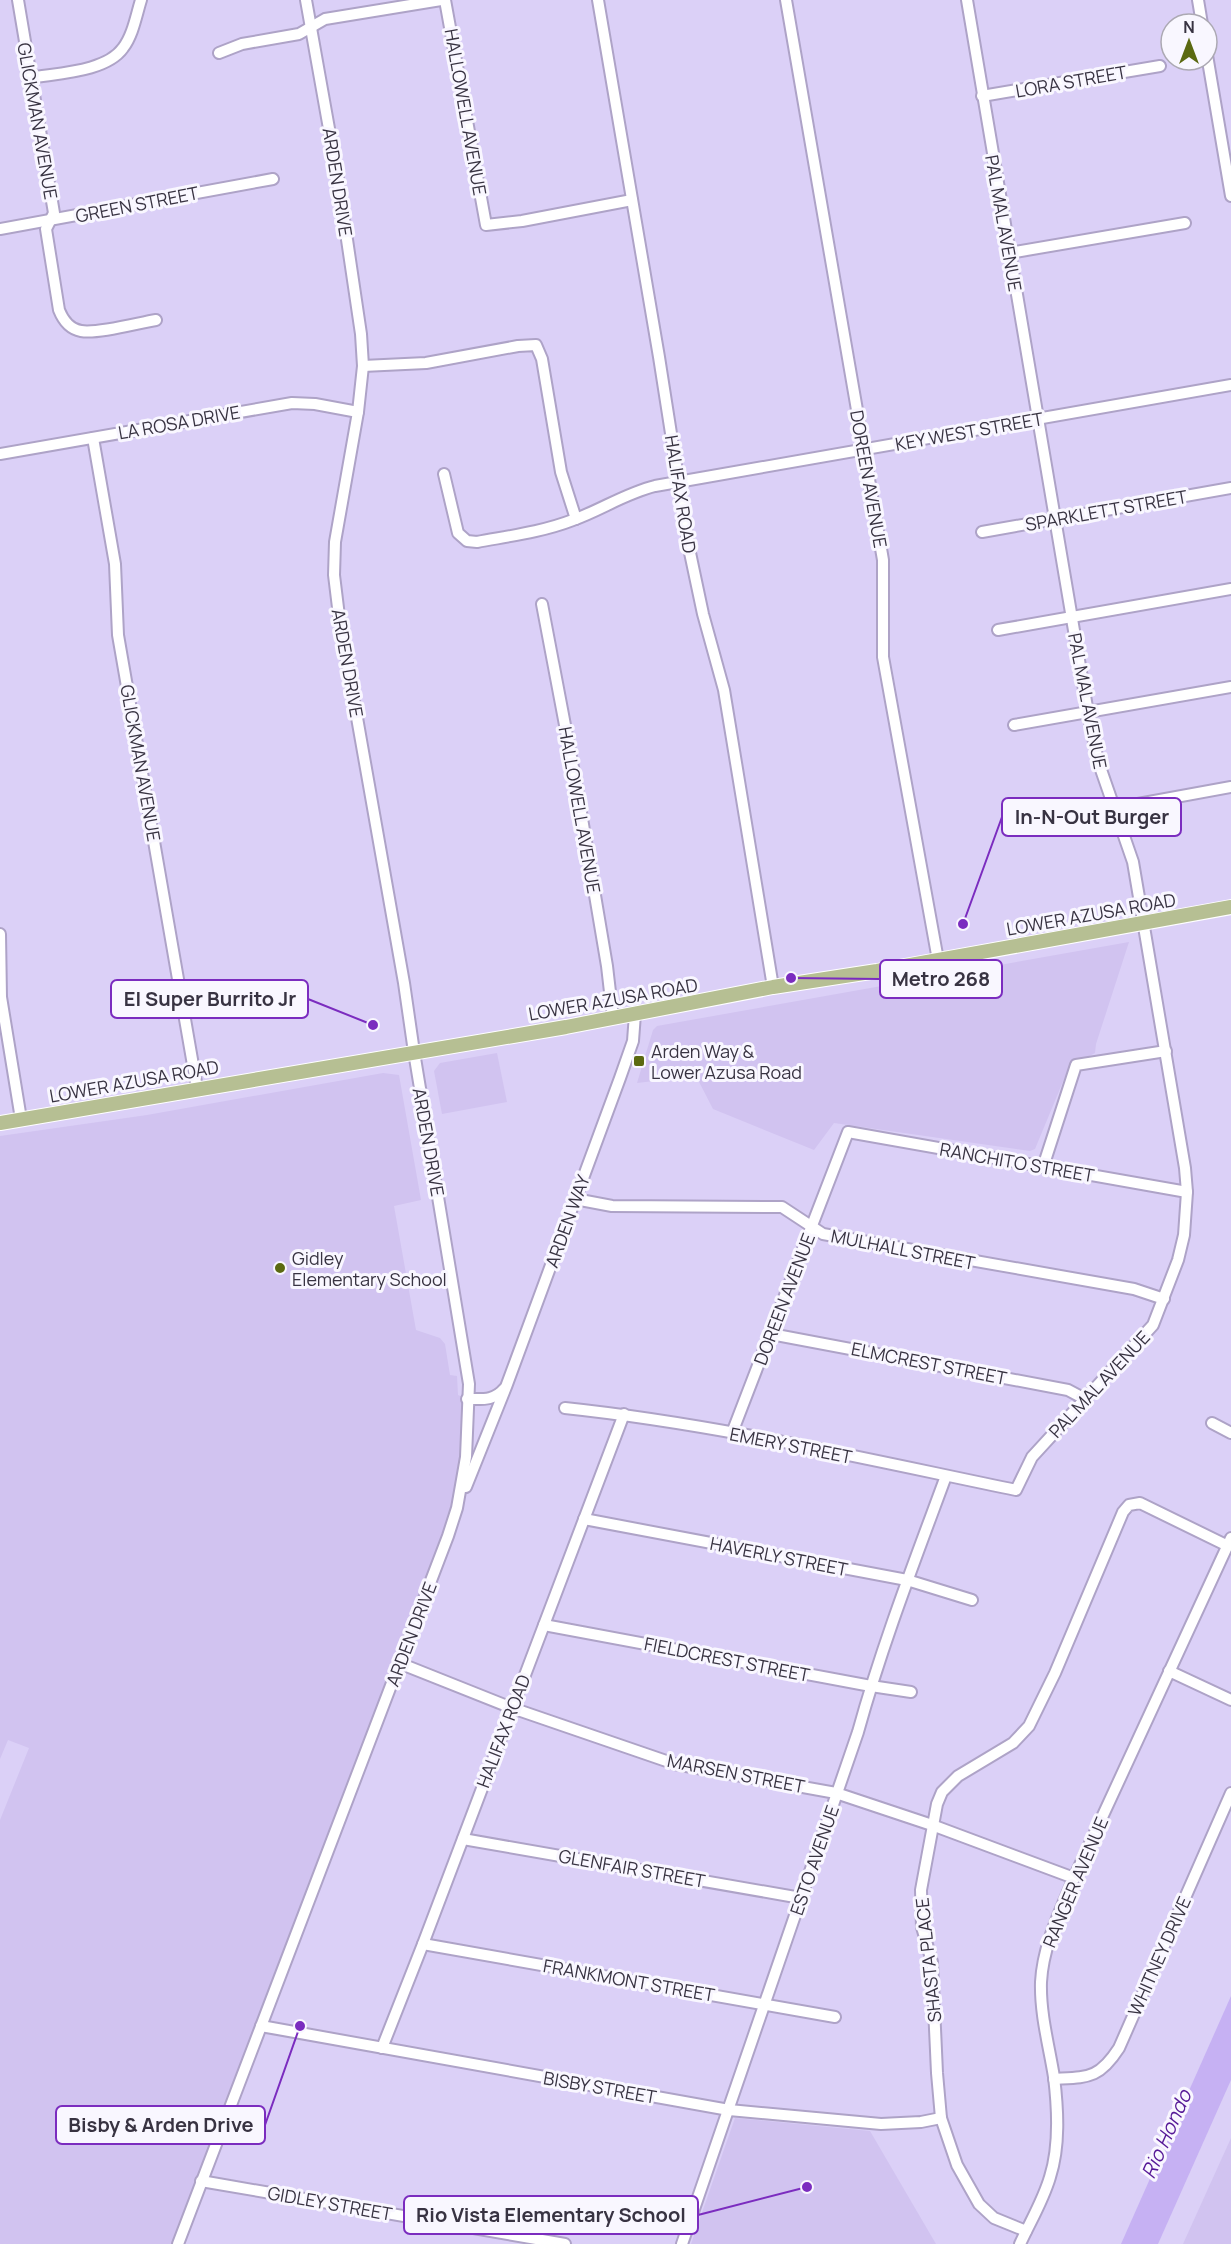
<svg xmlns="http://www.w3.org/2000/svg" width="1231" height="2244" viewBox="0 0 1231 2244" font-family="Manrope,sans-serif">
	<rect width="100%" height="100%" fill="#dbd0f7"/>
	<g fill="#d1c3f0">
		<path d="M1129,942l-33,102 -1,9 -26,14 -34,82 -5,2 -196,-28 -20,27 -101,-41 -17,-33 -59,7 16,-53 4,-4z"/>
		<path d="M497,1053l10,49 -65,12 -8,-43 6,-8z"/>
		<path d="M383,1073l16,2 22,125 -27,6 22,124 24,8 5,6 5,31 7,1 1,19 9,4 -10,109 -279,736h-178v-424l29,-72 -21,-8 -8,19v-623l147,-21z"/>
		<path d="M735,2118l135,13 66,113h-245z"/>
		<path d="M1231,2138v106h-48z"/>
	</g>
	<path fill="#c6b1f3" d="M1231,1996v84l-73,164h-37z"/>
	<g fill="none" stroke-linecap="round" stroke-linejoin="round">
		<defs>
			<g id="minor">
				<path d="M18,0l36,213 -8,16 13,81c4,10 10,19 22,21 17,3 57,-8 75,-11"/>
				<path d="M445,0l41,225 36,-4 110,-21"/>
				<path d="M598,0l61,357 30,191 14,66 21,76 49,297"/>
				<path d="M786,0l97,560v97l55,303"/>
				<path d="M1198,0l4,24"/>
				<path d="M219,53l23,-9 57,-10 26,-15 116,-19"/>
				<path d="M1207,55l24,141"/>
				<path d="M30,78c27,-5 76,-6 93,-30 10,-13 13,-32 18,-48"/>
				<path d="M982,96l178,-30"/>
				<path d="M0,229l273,-50"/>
				<path d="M1009,253l176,-30"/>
				<path d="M363,366l63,-3 92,-17 18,-1 6,14 19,113 15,47"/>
				<path d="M93,438l22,126 3,71 79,453"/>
				<path d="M0,454l292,-51 23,1 43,8"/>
				<path d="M444,474l14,59 9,8 10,1c32,-6 65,-10 96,-22 28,-10 53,-27 82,-34l576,-101"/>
				<path d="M982,532l249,-44"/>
				<path d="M542,604l34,179 31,183 6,52"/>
				<path d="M998,630l233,-41"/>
				<path d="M1014,725l217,-38"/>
				<path d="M1034,823l197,-36"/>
				<path d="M0,934l1,63 20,122"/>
				<path d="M1043,1167l33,-102 90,-14"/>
				<path d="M575,1199l37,7 170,1 41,27 311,55 30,10"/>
				<path d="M771,1334l297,56 17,9"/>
				<path d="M467,1399c15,0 27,2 37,-10"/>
				<path d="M565,1408c151,16 301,51 451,82l16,-33 121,-132 25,-65 6,-25 3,-43 -2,-24 -52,-306 -35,-101 -10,-48 -121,-713"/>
				<path d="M1212,1423l19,10"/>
				<path d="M732,1433l116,-301 339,60"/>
				<path d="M466,1487l40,-100 114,-309 13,-37 2,-27"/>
				<path d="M584,1519l323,61 65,20"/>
				<path d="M544,1625l327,61 40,6"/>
				<path d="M399,1663l113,45 163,56 161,29 96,32 142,53"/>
				<path d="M1169,1671l62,29"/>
				<path d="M463,1839l338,59"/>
				<path d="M423,1944l412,73"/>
				<path d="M261,2026l468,84 152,14 40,-2 20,-4"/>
				<path d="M382,2048l41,-104 201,-530"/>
				<path d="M1054,2079c34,-2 45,0 65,-31l112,-255"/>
				<path d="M201,2181l364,63"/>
				<path d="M1026,2231l-32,-13 -15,-14 -22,-39 -16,-47 -4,-45 -5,-111 -10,-35 -1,-37 16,-86 5,-12 16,-16 55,-33 16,-17 26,-53 68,-161 6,-7 11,-2 88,43"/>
				<path d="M178,2244l270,-708 9,-28 9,-51 3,-73 -55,-332 -10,-69 -65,-367 -5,-41 1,-33 23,-130 5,-46 -2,-32 -23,-155 -32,-179"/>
				<path d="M682,2244l176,-512c24,-87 57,-172 88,-256"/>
				<path d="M1020,2244c10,-22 23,-43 30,-67 10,-31 8,-67 4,-100 -5,-31 -14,-63 -13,-95 2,-37 19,-70 33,-104l157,-340"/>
			</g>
			<path id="major" d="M0,1123l566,-96 207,-40 104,-16 354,-64"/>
		</defs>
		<use href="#minor" stroke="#aea3c7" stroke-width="14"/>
		<use href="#major" stroke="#fff" stroke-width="16"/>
		<use href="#minor" stroke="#fff" stroke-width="10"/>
		<use href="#major" stroke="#b6bf93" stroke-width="14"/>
	</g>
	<g fill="#5b6911" stroke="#f9f7ff" stroke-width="2">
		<rect x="633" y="1055" width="12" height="12" rx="3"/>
		<circle cx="280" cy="1268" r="6"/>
	</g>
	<g text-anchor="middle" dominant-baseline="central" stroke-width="6" stroke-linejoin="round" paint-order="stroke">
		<g font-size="18" fill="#383342" stroke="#f9f7ff">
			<text transform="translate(1071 81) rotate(-10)">LORA STREET</text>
			<text transform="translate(466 112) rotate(80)">HALLOWELL AVENUE</text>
			<text transform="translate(38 121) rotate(80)">GLICKMAN AVENUE</text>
			<text transform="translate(338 182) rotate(81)">ARDEN DRIVE</text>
			<text transform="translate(137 204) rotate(-11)">GREEN STREET</text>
			<text transform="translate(1004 223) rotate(80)">PAL MAL AVENUE</text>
			<text transform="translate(179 422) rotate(-10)">LA ROSA DRIVE</text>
			<text transform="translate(969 431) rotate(-10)">KEY WEST STREET</text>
			<text transform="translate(869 479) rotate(80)">DOREEN AVENUE</text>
			<text transform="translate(681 494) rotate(81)">HALIFAX ROAD</text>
			<text transform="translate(1106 510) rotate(-10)">SPARKLETT STREET</text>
			<text transform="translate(348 663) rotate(80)">ARDEN DRIVE</text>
			<text transform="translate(1088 701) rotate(79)">PAL MAL AVENUE</text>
			<text transform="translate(141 763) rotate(80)">GLICKMAN AVENUE</text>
			<text transform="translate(580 810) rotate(80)">HALLOWELL AVENUE</text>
			<text transform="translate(1091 914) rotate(-10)">LOWER AZUSA ROAD</text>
			<text transform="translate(613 999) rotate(-10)">LOWER AZUSA ROAD</text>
			<text transform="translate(134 1081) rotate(-10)">LOWER AZUSA ROAD</text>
			<text transform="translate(429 1142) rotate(80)">ARDEN DRIVE</text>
			<text transform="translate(1017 1162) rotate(10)">RANCHITO STREET</text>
			<text transform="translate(567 1221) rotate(-70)">ARDEN WAY</text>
			<text transform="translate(903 1249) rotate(11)">MULHALL STREET</text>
			<text transform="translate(784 1299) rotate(-69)">DOREEN AVENUE</text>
			<text transform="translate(929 1363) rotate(11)">ELMCREST STREET</text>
			<text transform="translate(1099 1384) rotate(-47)">PAL MAL AVENUE</text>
			<text transform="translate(791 1445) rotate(11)">EMERY STREET</text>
			<text transform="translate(779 1556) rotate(11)">HAVERLY STREET</text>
			<text transform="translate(411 1634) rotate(-69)">ARDEN DRIVE</text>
			<text transform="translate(727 1659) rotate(11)">FIELDCREST STREET</text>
			<text transform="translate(503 1731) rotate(-69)">HALIFAX ROAD</text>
			<text transform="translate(736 1773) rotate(11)">MARSEN STREET</text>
			<text transform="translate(814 1860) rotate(-71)">ESTO AVENUE</text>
			<text transform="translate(632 1868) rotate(10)">GLENFAIR STREET</text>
			<text transform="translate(1075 1882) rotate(-67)">RANGER AVENUE</text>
			<text transform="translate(1159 1956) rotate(-66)">WHITNEY DRIVE</text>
			<text transform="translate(928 1960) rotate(-96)">SHASTA PLACE</text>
			<text transform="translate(629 1980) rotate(10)">FRANKMONT STREET</text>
			<text transform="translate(600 2087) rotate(10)">BISBY STREET</text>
			<text transform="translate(330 2203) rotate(10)">GIDLEY STREET</text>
		</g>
		<g font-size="18" fill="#383342" stroke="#f9f7ff" text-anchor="start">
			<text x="651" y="1051">Arden Way &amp;<tspan x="651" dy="21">Lower Azusa Road</tspan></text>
			<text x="292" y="1258">Gidley<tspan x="292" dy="21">Elementary School</tspan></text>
		</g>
		<g font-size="20" font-style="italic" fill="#561997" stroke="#f9f7ff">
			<text transform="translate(1166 2134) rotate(-66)">Rio Hondo</text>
		</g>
	</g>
	<path fill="none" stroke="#7b2cbf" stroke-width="2" d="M963 924L1002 817M791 978L880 979M373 1025L308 999M300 2026L265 2125M807 2187L698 2215"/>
	<g fill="#7b2cbf" stroke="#f9f7ff" stroke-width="2">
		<circle cx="963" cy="924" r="6"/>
		<circle cx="791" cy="978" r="6"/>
		<circle cx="373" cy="1025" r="6"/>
		<circle cx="300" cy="2026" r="6"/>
		<circle cx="807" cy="2187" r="6"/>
	</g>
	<g fill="#f9f7ff" stroke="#7b2cbf" stroke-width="2">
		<rect x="1002" y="798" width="179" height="38" rx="6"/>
		<rect x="880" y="960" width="122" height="38" rx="6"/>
		<rect x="111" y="980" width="197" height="38" rx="6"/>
		<rect x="56" y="2106" width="209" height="38" rx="6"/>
		<rect x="404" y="2196" width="294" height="38" rx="6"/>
	</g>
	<g font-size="20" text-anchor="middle" font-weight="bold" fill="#383342">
		<text x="1092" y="824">In-N-Out Burger</text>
		<text x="941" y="986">Metro 268</text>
		<text x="210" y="1006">El Super Burrito Jr</text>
		<text x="161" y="2132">Bisby &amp; Arden Drive</text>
		<text x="551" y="2222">Rio Vista Elementary School</text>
	</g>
	<g transform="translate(1189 42)"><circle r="28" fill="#f9f7ff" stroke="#aca9b3" stroke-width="1.5"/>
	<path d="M0-4.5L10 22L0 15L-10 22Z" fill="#5b6911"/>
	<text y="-9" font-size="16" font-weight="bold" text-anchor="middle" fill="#383342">N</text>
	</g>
</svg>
